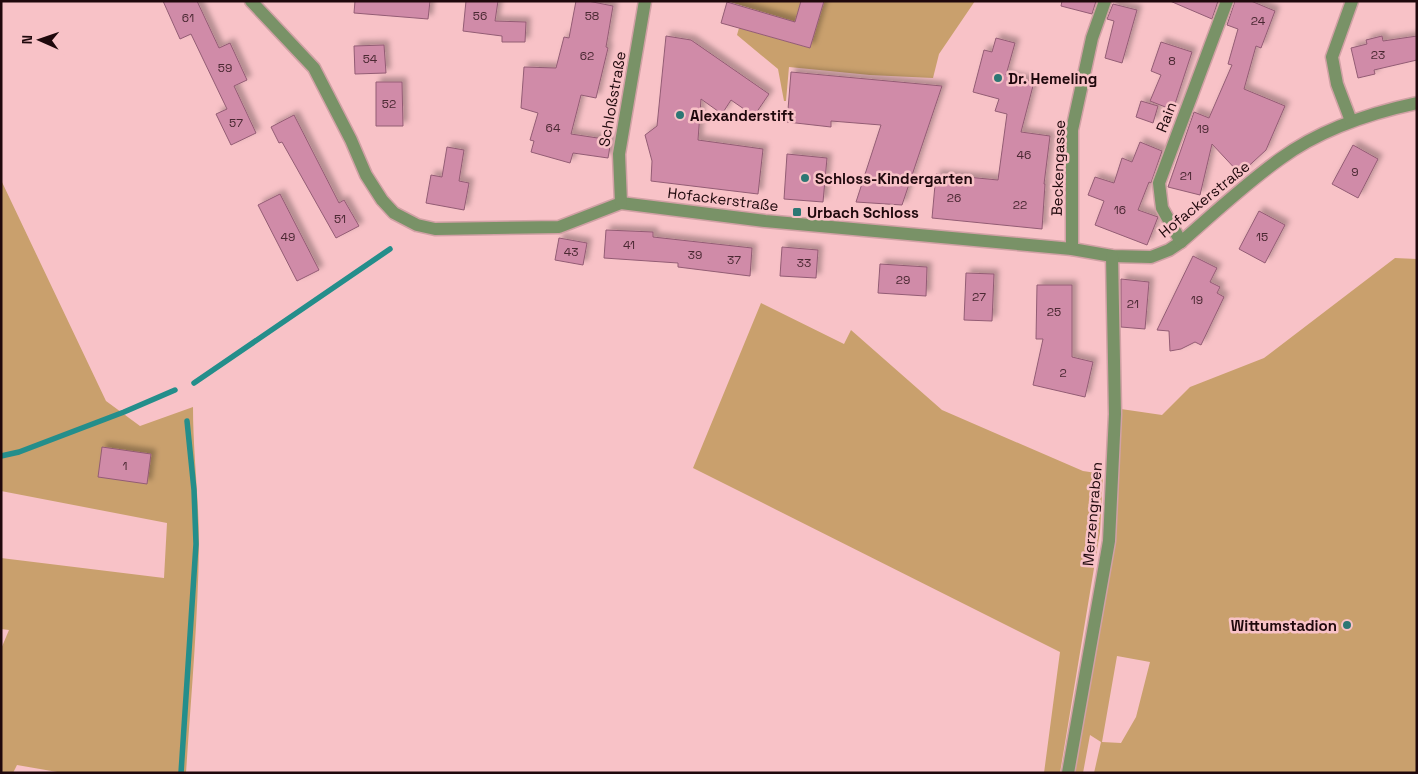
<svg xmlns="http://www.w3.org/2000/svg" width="1418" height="774" viewBox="0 0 1418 774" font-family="'Space Grotesk',sans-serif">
	<defs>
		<filter id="shadow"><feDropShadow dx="4.5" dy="-4.5" stdDeviation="2.5" flood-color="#0004"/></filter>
	</defs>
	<rect width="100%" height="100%" fill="#f8c2c7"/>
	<g fill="#c9a06d" fill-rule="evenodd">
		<path d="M727,1h74l-6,21z"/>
		<path d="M824,1h151l-36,53 -6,24 -63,-3 -81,-8 -3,34h-2l-6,-32 -41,-34 2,-7 71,20z"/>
		<path d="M1,180l105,221 34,25 53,-19c0,46 6,92 6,137 -1,76 -8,153 -13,229h-123l-46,-8 -4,8h-12v-124l8,-19 -8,-1v-71l163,20 3,-55 -166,-32z"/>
		<path d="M1395,258l22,1v514h-323l7,-31 -11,-7 -7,38h-13l43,-231 8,-133 41,6 28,-28 74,-29zM1117,656l33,6 -14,55 -15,26 -19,-1z"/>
		<path d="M761,303l83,41 7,-14 91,80 141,61 20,3 -3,58 -40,241h-16l16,-121 -367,-184z"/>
	</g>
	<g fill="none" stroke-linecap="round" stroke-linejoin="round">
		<g stroke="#248e8b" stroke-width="5.5">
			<path d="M194,383l196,-134"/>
			<path d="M1,456l18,-4 105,-40 51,-22"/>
			<path d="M181,773l15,-229 -2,-54 -7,-69"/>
		</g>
	</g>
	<g fill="#d08ba8" stroke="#935c74" filter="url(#shadow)">
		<path d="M163,1h34l22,47 11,-5 17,37 -13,6 22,47 -25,12 -15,-31 11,-5 -36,-75 -11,5z"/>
		<path d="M355,1h75l-2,18 -74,-6z"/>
		<path d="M466,1h32l-3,20 31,1 -1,20h-23v-6l-39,-5z"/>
		<path d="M576,1h12l25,5 -7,41 2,1 -12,50 -15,-3 -10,39 40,6 -3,18 -35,-5 -3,10 -39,-11 3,-11 -4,-1 8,-27 -17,-5 3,-41 32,1 8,-31 5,1z"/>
		<path d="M801,1h23l-14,47 -89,-25 6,-21 68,20z"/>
		<path d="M1062,1h34l-4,13 -31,-8z"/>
		<path d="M1170,1h48l-6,18z"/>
		<path d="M1235,1h16l24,10 -14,37 -5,-2 -12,43 41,17 -19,44 -26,24 -28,-30 -12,51 -32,-8 26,-75 15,6 23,-53 -4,-1 10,-35 -11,-4z"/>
		<path d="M1113,4l24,6 -15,53 -17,-5 9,-37 -7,-2z"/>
		<path d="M666,36l25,4 78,54 -15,22 -23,-16 -9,14 -21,-15 -3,41 65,9 -5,45 -107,-13 1,-20 -7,-26 12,-9z"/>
		<path d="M1382,36l1,5 34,-5v24l-43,10 1,4 -17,4 -7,-30 16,-4 -1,-4z"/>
		<path d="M996,38l19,5 -9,32 28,7 -13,50 29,4 -6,48h1l-3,45 -110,-11 4,-44 62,6 9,-66 -12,-3 4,-12 -26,-7 11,-42 8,2z"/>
		<path d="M1161,42l31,10 -19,58 -23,-9 11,-26 -10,-4z"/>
		<path d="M384,45l2,28 -31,1 -1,-28z"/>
		<path d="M791,72l151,14 -40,119 -46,-3 25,-77 -50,-4v6l-44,-5z"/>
		<path d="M376,82h26l1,44h-27z"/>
		<path d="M1141,101l17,5 -5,17 -17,-6z"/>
		<path d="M294,115l45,88 5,-3 15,26 -23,12 -54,-96 -3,1 -8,-16z"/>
		<path d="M1140,142l22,9 -11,32 -2,-1 -11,28 20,7 -11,28 -52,-20 9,-24 -16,-6 7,-18 19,6 8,-25 10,4z"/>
		<path d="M1353,145l25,14 -20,39 -26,-14z"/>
		<path d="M447,147l17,3 -5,31 10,2 -5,27 -38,-7 5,-28 11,2z"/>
		<path d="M787,154l40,4 -4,44 -39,-3z"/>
		<path d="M280,194l39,76 -22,11 -39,-76z"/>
		<path d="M1259,211l26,14 -20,38 -26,-14z"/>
		<path d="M606,230l47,2v5l99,11 -2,28 -72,-9v-4l-74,-5z"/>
		<path d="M559,238l28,5 -4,22 -28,-5z"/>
		<path d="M782,247l36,3 -2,28 -36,-2z"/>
		<path d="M1193,256l24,12 -7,14 10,5 -3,6 7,4 -23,48 -6,-3 -14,7 -11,2 -1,-20 -12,-1z"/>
		<path d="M880,264l47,3 -1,29 -48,-3z"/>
		<path d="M966,273l28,1 -2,47 -28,-1z"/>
		<path d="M1121,279l28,3 -4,47 -24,-2z"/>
		<path d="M1037,285h35v72l21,5 -8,35 -52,-12 10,-46h-7z"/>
		<path d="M102,447l49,7 -4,30 -49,-7z"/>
	</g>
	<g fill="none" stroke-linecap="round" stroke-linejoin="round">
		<defs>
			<g id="minor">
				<path d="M251,1l63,67 37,72 15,35 16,25 12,13 23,12 18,4 124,-2 62,-24 144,18 307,28 40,7 39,1 18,-7 12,-8c32,-28 64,-58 99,-83 39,-29 90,-46 137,-56"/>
				<path d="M1351,121l-14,-37 -5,-27 20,-56"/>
				<path d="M621,203l-2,-49 26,-153"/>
				<path d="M1181,242l-19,-34 -3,-25 68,-182"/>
				<path d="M1072,249v-119l20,-92 13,-37"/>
				<path d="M1068,773l41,-232 6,-127 -3,-158"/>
			</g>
		</defs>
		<use href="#minor" stroke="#d1a1a5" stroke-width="15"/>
		<use href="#minor" stroke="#799267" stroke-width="12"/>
	</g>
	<g fill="#2d7774" stroke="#f8c2c7" stroke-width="2">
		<circle cx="998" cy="78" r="5"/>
		<circle cx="680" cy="115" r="5"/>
		<circle cx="805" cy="178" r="5"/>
		<rect x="792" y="207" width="10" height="10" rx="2.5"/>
		<circle cx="1347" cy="625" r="5"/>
	</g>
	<g text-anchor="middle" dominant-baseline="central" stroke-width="5" stroke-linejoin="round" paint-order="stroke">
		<g font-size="12" fill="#4b2933">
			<text x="480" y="16">56</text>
			<text x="592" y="16">58</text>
			<text x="188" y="18">61</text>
			<text x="1258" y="21">24</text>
			<text x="1378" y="55">23</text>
			<text x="587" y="56">62</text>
			<text x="370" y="59">54</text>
			<text x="1172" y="61">8</text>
			<text x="225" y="68">59</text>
			<text x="389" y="104">52</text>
			<text x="236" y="123">57</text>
			<text x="553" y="128">64</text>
			<text x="1203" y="129">19</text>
			<text x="1024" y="155">46</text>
			<text x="1355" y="172">9</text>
			<text x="1186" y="176">21</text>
			<text x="954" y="198">26</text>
			<text x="1020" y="205">22</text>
			<text x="1120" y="210">16</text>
			<text x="340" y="219">51</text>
			<text x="288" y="237">49</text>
			<text x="1262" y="237">15</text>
			<text x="629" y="245">41</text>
			<text x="571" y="252">43</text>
			<text x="695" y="255">39</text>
			<text x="734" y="260">37</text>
			<text x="804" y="263">33</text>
			<text x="903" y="280">29</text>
			<text x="979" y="297">27</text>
			<text x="1197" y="300">19</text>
			<text x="1133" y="304">21</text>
			<text x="1054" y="312">25</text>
			<text x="1063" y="373">2</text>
			<text x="125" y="466">1</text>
		</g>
		<g font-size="15" font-weight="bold" fill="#1f080c" stroke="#f8c2c7" text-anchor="start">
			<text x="1008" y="78">Dr. Hemeling</text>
			<text x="690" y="115">Alexanderstift</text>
			<text x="815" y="178">Schloss-Kindergarten</text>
			<text x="807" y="212">Urbach Schloss</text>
			<text x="1337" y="625" text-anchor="end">Wittumstadion</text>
		</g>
		<g font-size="15" fill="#1f080c" stroke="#f8c2c7">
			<text transform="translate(612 99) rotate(-80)">Schloßstraße</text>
			<text transform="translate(1166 117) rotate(-69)">Rain</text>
			<text transform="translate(1058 168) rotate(-88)">Beckengasse</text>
			<text transform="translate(723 199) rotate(7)">Hofackerstraße</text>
			<text transform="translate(1204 199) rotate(-39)">Hofackerstraße</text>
			<text transform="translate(1092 514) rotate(-85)">Merzengraben</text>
		</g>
	</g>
	<rect width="1418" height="774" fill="none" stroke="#1f080c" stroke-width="5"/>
	<g transform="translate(40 40) rotate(272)" stroke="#f8c2c7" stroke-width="4" paint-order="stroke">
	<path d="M0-4L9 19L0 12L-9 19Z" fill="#1f080c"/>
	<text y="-8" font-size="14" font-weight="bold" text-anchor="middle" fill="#1f080c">N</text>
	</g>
</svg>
